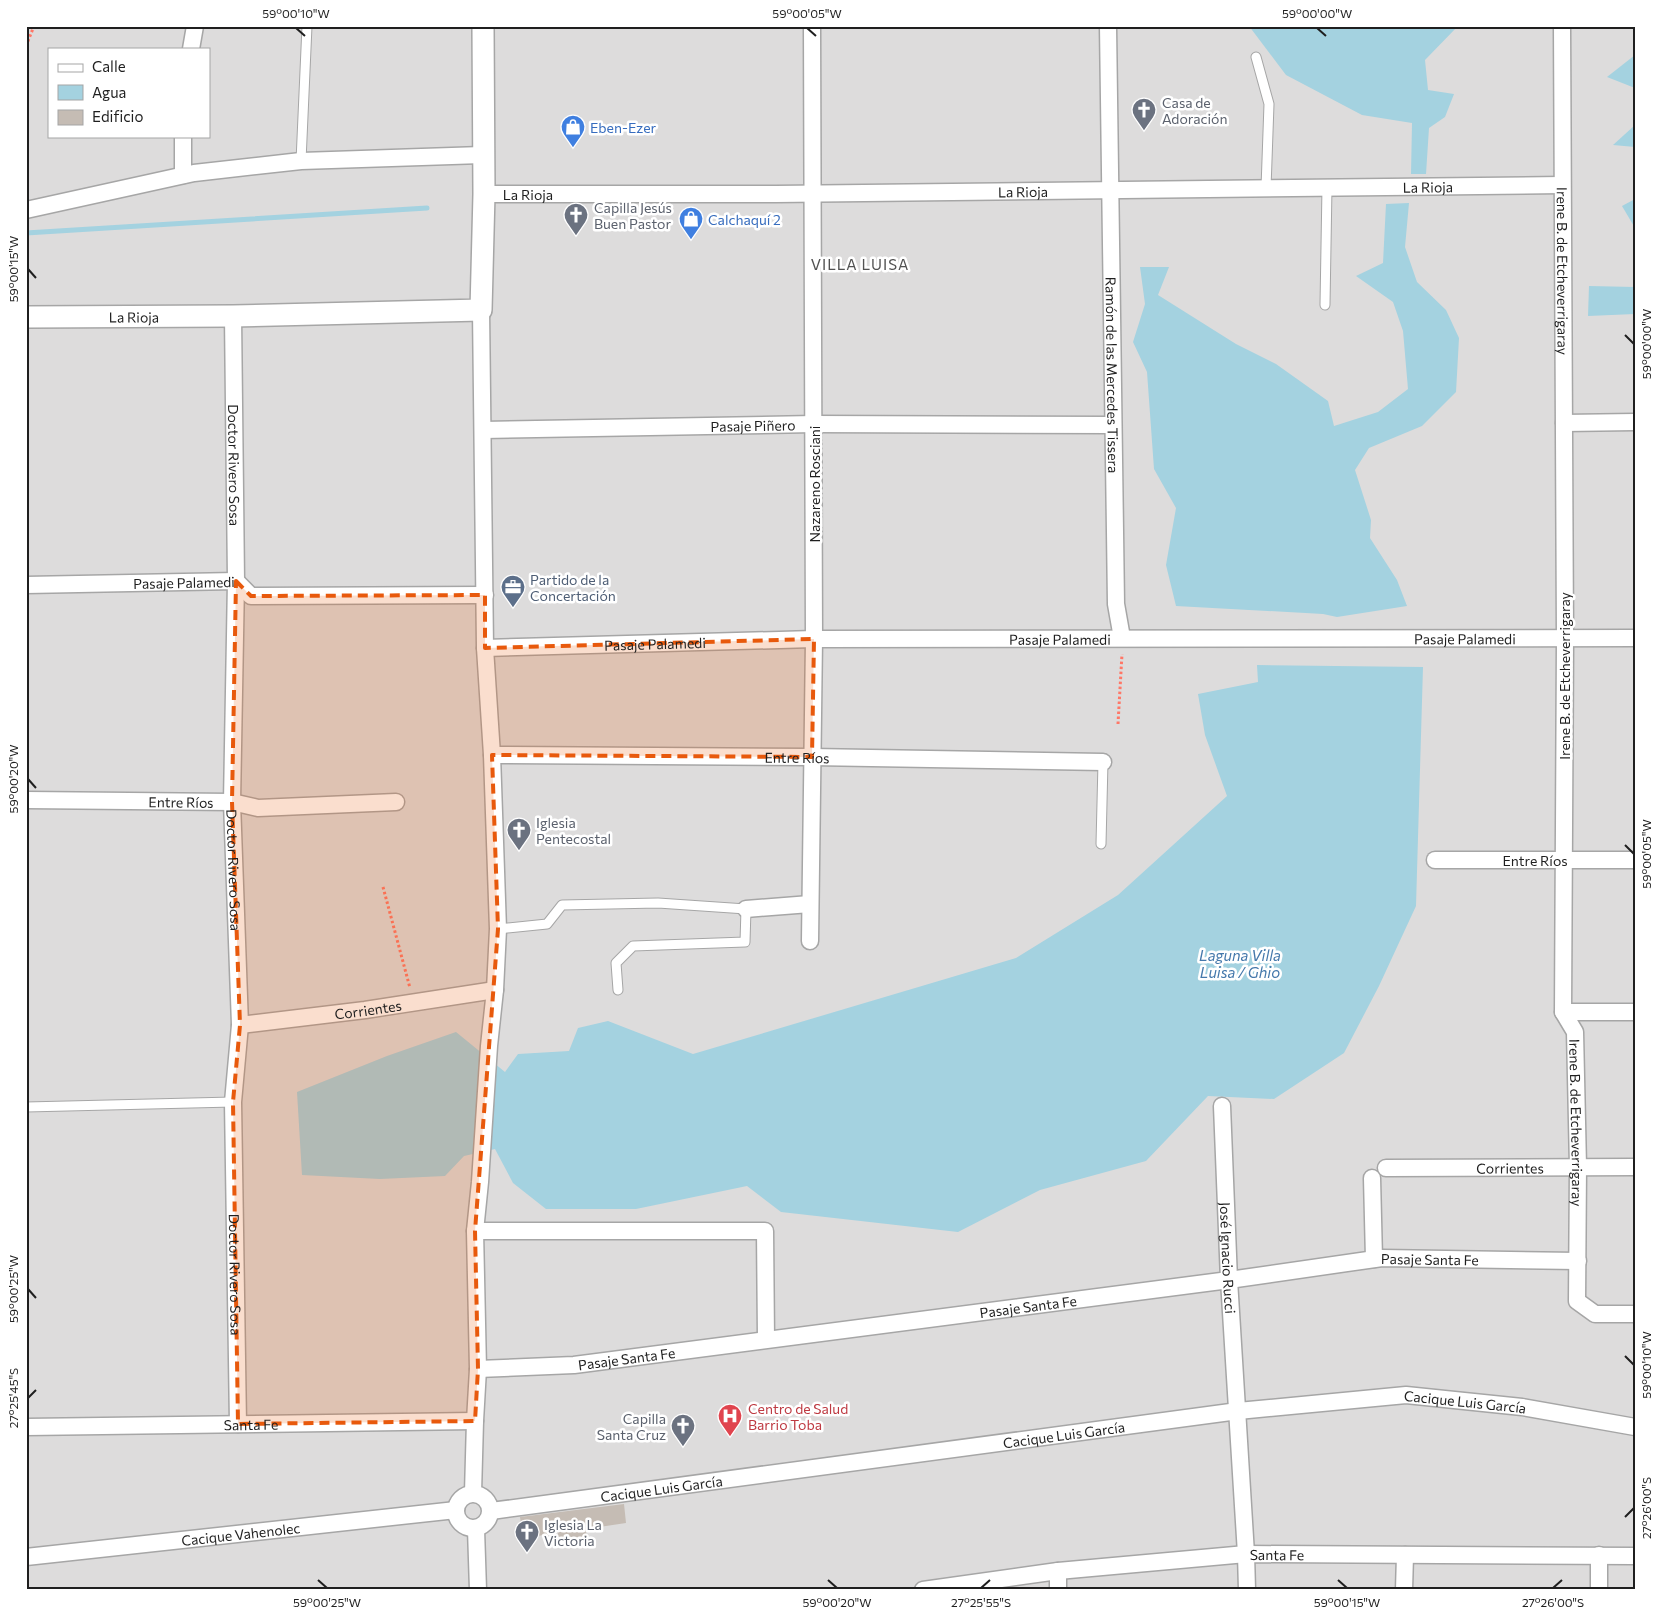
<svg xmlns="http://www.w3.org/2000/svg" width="1661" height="1616" viewBox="0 0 1661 1616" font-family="Commissioner,sans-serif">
	<rect width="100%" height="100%" fill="#f0ede5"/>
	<path fill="#dddcdc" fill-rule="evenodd" d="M26,26h1609v1564h-1609zM49,49h160v87h-160z"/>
	<g fill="#a4d2e0">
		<path d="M1249,26h209l-33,34 3,30 26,4 -9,23 -16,11 -3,46h-15l1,-51 -50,-8 -76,-40z"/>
		<path d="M1635,55v33l-28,-11z"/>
		<path d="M1635,125v22l-22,-2z"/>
		<path d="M1635,199v29l-13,-22z"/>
		<path d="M1409,203l-4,44 12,35 29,28 13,28 -3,54 -34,34 -53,22 -14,22 16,50 -1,18 27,42 10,26 -70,11 -14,-3 -147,-8 -10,-41 10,-57 -22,-39 -7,-97 -14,-30 12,-38 -5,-37h29l-11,28 78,49 40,20 52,37 6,25 44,-14 30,-23 -5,-58 -10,-29 -37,-26 27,-13 3,-59z"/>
		<path d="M1589,286l46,1v27l-47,2z"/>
		<path d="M1257,665l166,2 -7,239 -37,80 -35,67 -70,46 -66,-3 -62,65 -106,29 -82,42 -177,-20 -34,-26 -111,23h-90l-33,-26 -18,-34 -31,7 -19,20 -65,3 -78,-4 -5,-83 90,-36 69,-24 49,40 13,-18 51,-3 9,-23 30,-7 85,33 323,-96 102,-63 109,-99 -22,-61 -7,-41 60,-12z"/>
	</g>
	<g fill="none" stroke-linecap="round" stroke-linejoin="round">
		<path stroke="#a4d2e0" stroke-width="5" d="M26,233l401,-25"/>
	</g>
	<path fill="#c5bcb4" d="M624,1504l2,19 -40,6 1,12 -28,4 -1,-12 -35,5 -3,-21z"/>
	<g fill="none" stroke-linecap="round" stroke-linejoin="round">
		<defs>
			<g id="service">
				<path d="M1256,57l13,47 -3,84"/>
				<path d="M301,161l6,-135"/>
				<path d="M1325,305l2,-118"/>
				<path d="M1101,844l2,-82"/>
				<path d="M498,929l49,-5 15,-19 96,-2 88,6 -1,33 -112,4 -17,17 2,27"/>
				<path d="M26,1107l207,-5"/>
			</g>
			<g id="minor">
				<path id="s1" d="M1108,26l8,578 6,34"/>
				<path id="s2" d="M1562,26l3,613 -2,373 12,20 3,135 -1,134 18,13h40"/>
				<path d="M191,49l4,-23"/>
				<path d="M183,175v-39"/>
				<path id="s3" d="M484,194h292l786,-9"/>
				<path d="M26,210l168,-37 107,-12 181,-6"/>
				<path id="s4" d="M233,316l3,265 -4,221 8,223 -7,77 5,322"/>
				<path d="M1564,423l71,-1"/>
				<path id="s5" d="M483,430l331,-6 299,1"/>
				<path id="s6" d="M26,585l210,-4 15,15 234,-1"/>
				<path id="s7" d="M485,648l329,-9 821,-1"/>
				<path id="s8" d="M492,755l320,2 291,5"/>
				<path id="s9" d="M26,800l206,2 26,6 138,-6"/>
				<path id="s10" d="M1435,860h200"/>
				<path d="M746,909l64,-5"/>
				<path d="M810,941l4,-302 -2,-613"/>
				<path d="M1563,1012h72"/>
				<path id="s11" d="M240,1025l125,-15 130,-20"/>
				<path id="s12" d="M1222,1106l7,174 17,274 1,36"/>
				<path id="s13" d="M1386,1168l249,-1"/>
				<path d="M1372,1178l2,81"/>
				<path d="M475,1231h290l1,108"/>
				<path id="s14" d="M478,1369l96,-4 655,-85 153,-22 196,3"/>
				<path id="s15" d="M26,1427l449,-6"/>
				<path d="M473,1493l2,-72 3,-52 -3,-138 5,-49 9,-136 6,-56 3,-61 -6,-174 -7,-107 -4,-338"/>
				<circle cx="473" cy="1511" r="17"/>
				<path id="s16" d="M491,1511l747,-100 168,-16 116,12 113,20"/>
				<path d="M476,1529l2,61"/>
				<path d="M1599,1555v35"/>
				<path id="s17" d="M26,1557l430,-47"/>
				<path id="s18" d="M923,1590l135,-19 188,-17 389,2"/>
				<path d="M1058,1590v-19"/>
				<path d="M1404,1590l1,-35"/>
			</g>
			<g id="tertiary">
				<path id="s19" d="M26,317l207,-1 248,-6 3,-116 -1,-168"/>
			</g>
		</defs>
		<use href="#service" stroke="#a6a6a6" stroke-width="11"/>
		<use href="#minor" stroke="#a6a6a6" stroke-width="19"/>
		<use href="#tertiary" stroke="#a6a6a6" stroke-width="24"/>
		<g stroke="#ff7767" stroke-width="3" stroke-dasharray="2.5 2.5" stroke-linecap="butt">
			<path d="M26,46l8,-20"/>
			<path d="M1118,724l4,-70"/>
			<path d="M383,887l27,101"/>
		</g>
		<use href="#service" stroke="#fff" stroke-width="9"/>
		<use href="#minor" stroke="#fff" stroke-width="16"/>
		<use href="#tertiary" stroke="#fff" stroke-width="21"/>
	</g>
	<path fill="#e8590c" fill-opacity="0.2" stroke="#e8590c" stroke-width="4" stroke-dasharray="10 6" stroke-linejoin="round" d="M236,581l15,15 234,-1v53l329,-9 -2,118 -320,-2 6,174 -23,302 3,138 -3,52 -237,3 -5,-322 7,-77 -8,-223z"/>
	<path fill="none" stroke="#1f1f1f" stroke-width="2" d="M296,28l9,8M807,28l9,8M1317,28l9,8M28,269l8,9M1625,335l9,9M28,779l8,9M1625,845l9,9M28,1289l8,9M1625,1356l9,9M28,1398l8,-8M1625,1517l9,-9M318,1580l9,8M828,1580l9,8M1338,1580l9,8M981,1588l9,-8M1553,1588l9,-8"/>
	<defs>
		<symbol id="church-pin" viewBox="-11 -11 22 30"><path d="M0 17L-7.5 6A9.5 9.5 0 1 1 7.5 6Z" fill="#6b7280" stroke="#fff"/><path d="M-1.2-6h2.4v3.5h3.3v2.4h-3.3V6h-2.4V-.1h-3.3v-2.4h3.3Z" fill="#fff"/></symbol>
		<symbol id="shop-pin" viewBox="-11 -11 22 30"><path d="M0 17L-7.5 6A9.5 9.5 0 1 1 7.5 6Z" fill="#3f7fe0" stroke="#fff"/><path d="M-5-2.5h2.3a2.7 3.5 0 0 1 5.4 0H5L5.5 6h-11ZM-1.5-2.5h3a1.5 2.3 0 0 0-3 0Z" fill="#fff"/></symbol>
		<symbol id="office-pin" viewBox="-11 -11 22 30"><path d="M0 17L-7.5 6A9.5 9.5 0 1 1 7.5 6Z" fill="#5c6f8a" stroke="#fff"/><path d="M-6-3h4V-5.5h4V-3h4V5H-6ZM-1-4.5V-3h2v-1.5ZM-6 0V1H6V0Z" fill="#fff"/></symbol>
		<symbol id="hospital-pin" viewBox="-11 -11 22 30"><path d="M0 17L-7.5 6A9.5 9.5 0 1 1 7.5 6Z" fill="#e0444e" stroke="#fff"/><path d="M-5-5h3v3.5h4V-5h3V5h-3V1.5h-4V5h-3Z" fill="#fff"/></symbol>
	</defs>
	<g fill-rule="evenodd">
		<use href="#church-pin" x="1130" y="96" width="28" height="38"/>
		<use href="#shop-pin" x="559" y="113" width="28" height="38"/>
		<use href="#church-pin" x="562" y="201" width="28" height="38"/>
		<use href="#shop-pin" x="677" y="205" width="28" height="38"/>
		<use href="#office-pin" x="499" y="573" width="28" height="38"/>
		<use href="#church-pin" x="505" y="816" width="28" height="38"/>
		<use href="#hospital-pin" x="716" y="1402" width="28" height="38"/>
		<use href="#church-pin" x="669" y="1412" width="28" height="38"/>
		<use href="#church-pin" x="513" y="1518" width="28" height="38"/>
	</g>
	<g text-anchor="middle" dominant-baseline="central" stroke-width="5" stroke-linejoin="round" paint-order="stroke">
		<g font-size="14" fill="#5b616d" stroke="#fff" text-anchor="start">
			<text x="1162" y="102">Casa de<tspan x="1162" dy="16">Adoración</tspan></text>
			<text x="594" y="207">Capilla Jesús<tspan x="594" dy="16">Buen Pastor</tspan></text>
			<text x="536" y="822">Iglesia<tspan x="536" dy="16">Pentecostal</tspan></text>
			<text x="666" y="1418" text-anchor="end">Capilla<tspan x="666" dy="16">Santa Cruz</tspan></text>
			<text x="544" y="1524">Iglesia La<tspan x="544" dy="16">Victoria</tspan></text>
		</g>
		<g font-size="14" fill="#366cbe" stroke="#fff" text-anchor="start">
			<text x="590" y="127">Eben-Ezer</text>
			<text x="708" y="219">Calchaquí 2</text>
		</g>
		<g font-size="14" fill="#1f1f1f" stroke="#fff">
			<text stroke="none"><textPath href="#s3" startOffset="944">La Rioja</textPath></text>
			<text stroke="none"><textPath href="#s3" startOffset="539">La Rioja</textPath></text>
			<text stroke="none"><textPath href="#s3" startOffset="44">La Rioja</textPath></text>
			<text stroke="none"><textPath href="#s2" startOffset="245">Irene B. de Etcheverrigaray</textPath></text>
			<text stroke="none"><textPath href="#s19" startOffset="108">La Rioja</textPath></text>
			<text stroke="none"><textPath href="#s1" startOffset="349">Ramón de las Mercedes Tissera</textPath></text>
			<text stroke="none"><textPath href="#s5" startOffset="270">Pasaje Piñero</textPath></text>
			<text stroke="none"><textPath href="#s4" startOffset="149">Doctor Rivero Sosa</textPath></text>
			<text transform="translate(814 484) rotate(-90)">Nazareno Rosciani</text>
			<text stroke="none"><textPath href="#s6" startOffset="158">Pasaje Palamedi</textPath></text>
			<text stroke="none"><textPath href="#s7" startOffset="575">Pasaje Palamedi</textPath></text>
			<text stroke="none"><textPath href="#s7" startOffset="980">Pasaje Palamedi</textPath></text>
			<text stroke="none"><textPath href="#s7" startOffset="170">Pasaje Palamedi</textPath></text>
			<text transform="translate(1564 676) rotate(-90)">Irene B. de Etcheverrigaray</text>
			<text stroke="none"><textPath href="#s8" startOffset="305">Entre Ríos</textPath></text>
			<text stroke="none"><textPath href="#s9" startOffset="155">Entre Ríos</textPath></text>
			<text stroke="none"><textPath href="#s10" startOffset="100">Entre Ríos</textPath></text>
			<text stroke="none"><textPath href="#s4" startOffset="554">Doctor Rivero Sosa</textPath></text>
			<text stroke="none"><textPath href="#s11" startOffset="129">Corrientes</textPath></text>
			<text stroke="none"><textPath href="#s2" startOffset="1100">Irene B. de Etcheverrigaray</textPath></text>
			<text stroke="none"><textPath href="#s13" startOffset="124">Corrientes</textPath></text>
			<text stroke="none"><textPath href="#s12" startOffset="152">José Ignacio Rucci</textPath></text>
			<text stroke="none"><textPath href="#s14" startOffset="959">Pasaje Santa Fe</textPath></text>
			<text stroke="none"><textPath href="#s4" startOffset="959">Doctor Rivero Sosa</textPath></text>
			<text stroke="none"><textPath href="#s14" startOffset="554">Pasaje Santa Fe</textPath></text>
			<text stroke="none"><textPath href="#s14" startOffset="149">Pasaje Santa Fe</textPath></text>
			<text stroke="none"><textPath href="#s16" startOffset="982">Cacique Luis García</textPath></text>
			<text stroke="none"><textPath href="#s15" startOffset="225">Santa Fe</textPath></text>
			<text stroke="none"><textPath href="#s16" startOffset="578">Cacique Luis García</textPath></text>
			<text stroke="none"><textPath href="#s16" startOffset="172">Cacique Luis García</textPath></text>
			<text stroke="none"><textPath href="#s17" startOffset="216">Cacique Vahenolec</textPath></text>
			<text stroke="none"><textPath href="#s18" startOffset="356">Santa Fe</textPath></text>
		</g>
		<g font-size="14" fill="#4e5e75" stroke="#fff" text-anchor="start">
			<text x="530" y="579">Partido de la<tspan x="530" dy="16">Concertación</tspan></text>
		</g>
		<g font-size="14" fill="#be3a42" stroke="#fff" text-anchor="start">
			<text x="748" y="1408">Centro de Salud<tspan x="748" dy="16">Barrio Toba</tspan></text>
		</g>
		<g font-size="15" letter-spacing="1" fill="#525252" stroke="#fff">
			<text x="860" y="264">VILLA LUISA</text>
		</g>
		<g font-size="15" font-style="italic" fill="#4478ab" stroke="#fff">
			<text x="1240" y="955">Laguna Villa<tspan x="1240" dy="17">Luisa / Ghio</tspan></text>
		</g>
	</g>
	<rect width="1661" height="1616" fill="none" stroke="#ffffff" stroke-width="55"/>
	<rect x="48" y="48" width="162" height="90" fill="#ffffff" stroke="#a5a5a5"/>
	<rect x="58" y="64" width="25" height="8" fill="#ffffff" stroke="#a5a5a5"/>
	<text x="92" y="72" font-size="15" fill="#1f1f1f">Calle</text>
	<rect x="58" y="85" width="25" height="15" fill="#a4d2e0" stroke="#a5a5a5"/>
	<text x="92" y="98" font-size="15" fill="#1f1f1f">Agua</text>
	<rect x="58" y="110" width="25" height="15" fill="#c5bcb4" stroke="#a5a5a5"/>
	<text x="92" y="122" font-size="15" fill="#1f1f1f">Edificio</text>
	<rect x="28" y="28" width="1606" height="1560" fill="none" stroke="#1f1f1f" stroke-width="2"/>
	<g font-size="12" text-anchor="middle" fill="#1f1f1f">
		<text x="296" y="18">59°00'10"W</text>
		<text x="807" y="18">59°00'05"W</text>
		<text x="1317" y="18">59°00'00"W</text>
		<text transform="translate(14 269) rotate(-90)" y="4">59°00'15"W</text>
		<text transform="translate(1647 344) rotate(-90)" y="4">59°00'00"W</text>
		<text transform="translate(14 779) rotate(-90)" y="4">59°00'20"W</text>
		<text transform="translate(1647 854) rotate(-90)" y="4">59°00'05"W</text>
		<text transform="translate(14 1289) rotate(-90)" y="4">59°00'25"W</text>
		<text transform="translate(1647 1365) rotate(-90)" y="4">59°00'10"W</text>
		<text transform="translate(14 1398) rotate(-90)" y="4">27°25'45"S</text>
		<text transform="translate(1647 1508) rotate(-90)" y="4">27°26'00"S</text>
		<text x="327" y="1607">59°00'25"W</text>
		<text x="837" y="1607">59°00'20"W</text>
		<text x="981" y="1607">27°25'55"S</text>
		<text x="1347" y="1607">59°00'15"W</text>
		<text x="1553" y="1607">27°26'00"S</text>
	</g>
</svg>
